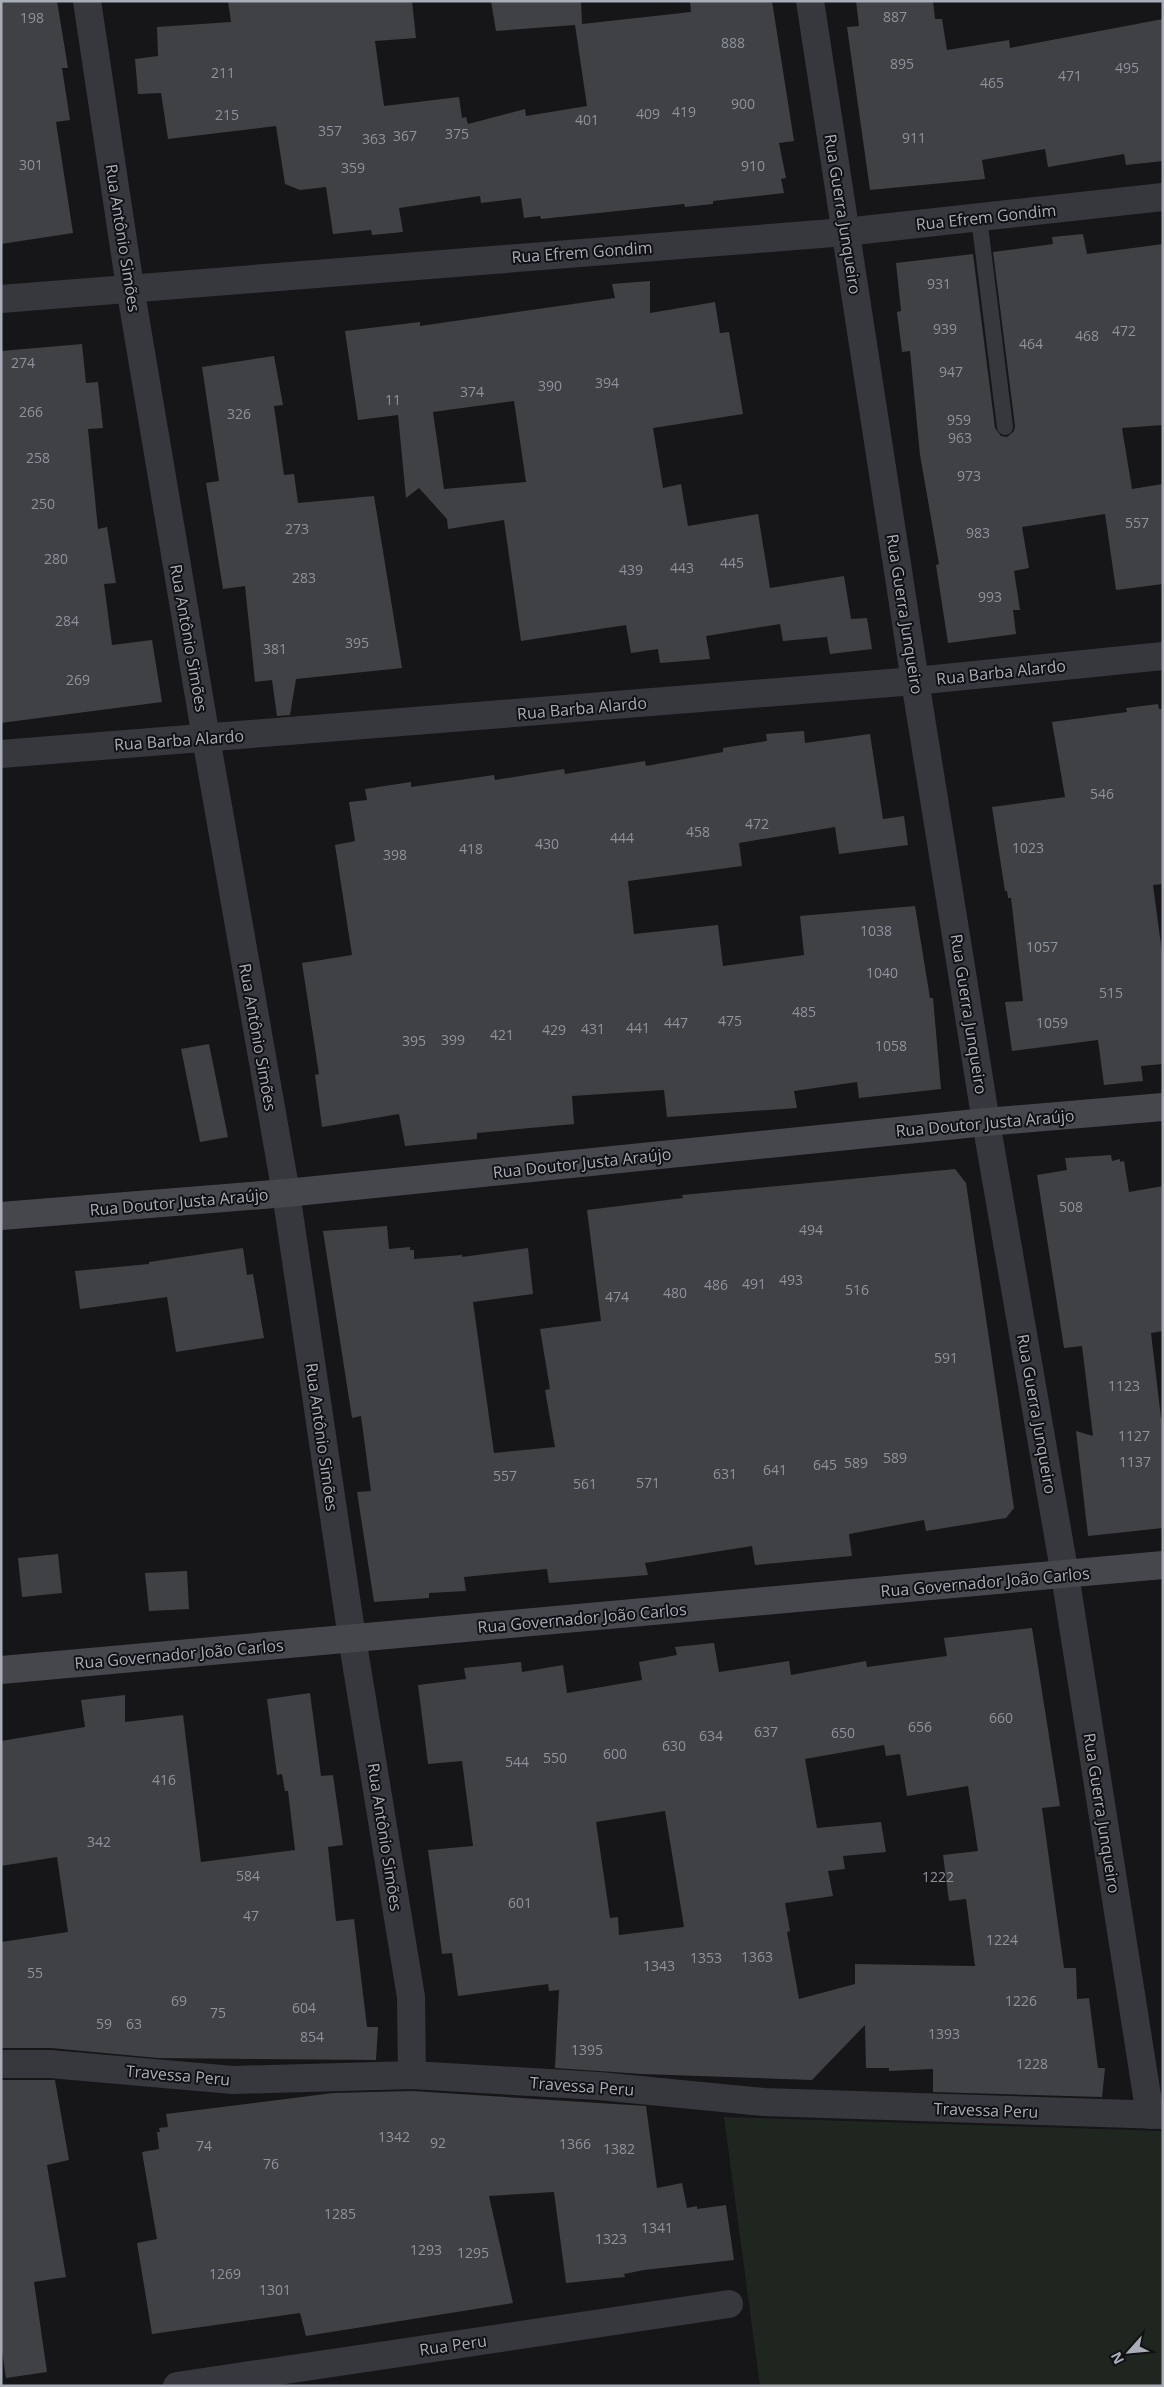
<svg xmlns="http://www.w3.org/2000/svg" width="1164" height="2387" viewBox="0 0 1164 2387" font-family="'Open Sans',sans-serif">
	<rect width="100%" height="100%" fill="#161618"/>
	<path fill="#1e261f" d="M724,2117l439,14v255h-403z"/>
	<g fill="#404145" fill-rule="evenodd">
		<path d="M1,1h56l11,67h-6l8,52 -14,2 17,111 -72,11z"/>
		<path d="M228,1h184l4,37 -41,3 9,65 75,-9 3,21 4,-1 2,7 57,-15 1,7 61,-10 -12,-81 -79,6 -5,-30h90l1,23 109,-12 -1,-11h82l22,140 -15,2 7,35 -5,1 3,14 -71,8v3l-28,3 -1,-3 -143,15 -1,-3 -16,2 -3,-20 -40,5 -1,-7 -81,12 4,24 -31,3 -1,-5 -38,4 -7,-47 -26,3 -15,-6 -9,-58 -108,13 -7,-46 -23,1 -3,-35 23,-3 -1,-29 74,-5z"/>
		<path d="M856,1h77l2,18h7l5,31 62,-10 1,8 153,-29v142l-37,4 -2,-11 -76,13 -3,-18 -63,11 3,19 -115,11 -23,-163 12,-1z"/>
		<path d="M1083,234l4,20 76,-10v181l-41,3 10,61 31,-5v100l-47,6 -11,-76 -83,13 7,41 -15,3 6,39h-7l3,24 -68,9 -12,-78 3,-1 -19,-109 -10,-104 -8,1 -5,-40 4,-1 -5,-48 77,-9 22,174 6,8 6,1 7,-6 1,-5 -22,-174 60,-8 -1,-7z"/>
		<path d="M650,281v32l65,-11 5,31 9,-1 14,82 -90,14 10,60 18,-4 7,42 70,-12 12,74 74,-12 7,43 16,-1 5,31 -42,5 -3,-17 -44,4 -3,-17 -74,12 4,23 -50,4 -2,-14 -27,4 -5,-28 -105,16 -17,-121 -56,9 -1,-10 -28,-31 -13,10 -8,-83 -40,5 -13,-89 75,-9v4l195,-28 -3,-14zM514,401l12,81 -82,7 -11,-77z"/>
		<path d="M82,344l4,39 12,-1 5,46 -15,1 10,100 9,-2 9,56 -12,1 8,61 40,-5 10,62 -161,21v-372z"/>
		<path d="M274,356l9,49 -9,1 10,69 10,-1 4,29 76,-7 28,172 -106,11 -6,36 -13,1 -5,-36 -17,2 -10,-96 -22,3 -17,-106 13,-2 -17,-114z"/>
		<path d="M1158,704l1,5h4v175l-10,1 10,75v104l-22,2 2,15 -39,4 -6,-45 -86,11 -7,-49 18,-1 -12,-103h-3l-1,-7h-2l-13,-84 73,-10 -13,-75 75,-10 -1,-4z"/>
		<path d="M804,731l1,12 65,-9 13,85 21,-3 4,29 -69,9 -4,-27 -96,16 3,23 -114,15 6,53 84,-9 5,41 81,-11 -4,-39 115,-10 15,92h3l8,91 -82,9 -2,-16 -63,9 3,17 -130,9 -3,-27 -92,6 2,28 -97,9v6l-72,7 -6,-32 -77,13 -7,-52 4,-1 -17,-111 50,-8 -17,-110 20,-4 -6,-39 18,-2 -2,-11 46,-7v5l83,-12 1,5 69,-11 1,5 80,-13 1,5 77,-14v-4l44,-7 -1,-7z"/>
		<path d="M209,1044l19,93 -28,5 -19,-93z"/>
		<path d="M1111,1155l1,6 8,-2v3l4,-1 5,31 34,-6v145l-12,2 10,85h2v110l-75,8 -12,-105 17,5 -11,-90 -18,2 -27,-173 30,-5 -2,-12z"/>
		<path d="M955,1169l11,14 48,325 -8,10 -80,13 -2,-11 -75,14 3,22 -97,9 -3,-19 -107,17 3,12 -99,8 -2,-14 -83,8 2,14 -37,2v5l-55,4 -17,-110 14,-1 -10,-75 -9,2 -29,-187 64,-5 2,23 21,-2v3h4v9l48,-4v2l66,-9 5,46 -60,8 21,151 61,-6 -10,-57 5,-1 -10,-60 61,-8 -14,-111 96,-12 -1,-3z"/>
		<path d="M243,1248l4,27 6,-1 11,64 -88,14 -9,-55 -87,12 -5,-38 74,-7v-2z"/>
		<path d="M58,1554l4,39 -40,4 -4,-39z"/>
		<path d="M187,1571l2,38 -40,2 -4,-38z"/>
		<path d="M1032,1628l28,178 -18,2 22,160h12l1,31 12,-1 9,70h7l-3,29 -169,-5v-23l-44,2v-3h-23l-1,-43 -53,55 -170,-6 -87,-6 4,-78 -10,1 -1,-7 -90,12 -6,-43 -10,1 -14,-104 45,-4 -11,-85 -34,3 -10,-79 48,-6 -2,-11 57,-6 1,10 41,-7 4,28 75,-13 -3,-18 38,-7 -2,-8 39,-4 5,29 70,-11 2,14 75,-14 1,6 80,-11 -3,-18zM884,1745l2,11 14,-2 7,42 61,-10 10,65 -35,4 6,46 17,-2 9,67 -120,-2v20l-56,15 -12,-67 3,-1 -5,-28 48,-7 -5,-25 17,-2 -2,-13 43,-4 -5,-30 -64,6 -12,-69zM665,1811l19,116 -65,8 -1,-18 -8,1 -14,-96z"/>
		<path d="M310,1693l11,83 12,-1 10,70 -15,2 8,74 18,-2 13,108h11l-2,33 -218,-2 -107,-10h-50v-106l67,-10 -11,-75 -56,9v-125l84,-14 -4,-27 44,-5v27l58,-7 18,147 94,-12 -7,-59h-3l-3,-17 -5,1 -10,-76z"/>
		<path d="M1,2080h54l14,80 -22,5 19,112 -32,5 13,90 -41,6 -5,-33z"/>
		<path d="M412,2091l234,15 11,82 25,-5 5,25 10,-2v3l29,-4 8,55 -90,10 -20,4 1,3 -59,6 -12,-91 -65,4 24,107 -207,33 -6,-23 -148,21 -15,-91 20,-4 -15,-87 17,-3 -2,-17h3l-1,-4 9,-1 -2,-13 167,-21z"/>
	</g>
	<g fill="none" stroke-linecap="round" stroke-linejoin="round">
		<path stroke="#37383d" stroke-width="16" d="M979,218l26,209"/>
		<g stroke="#37383d" stroke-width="28">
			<path d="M87,1l43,286 76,451 80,455 66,445 59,359 1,78"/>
			<path d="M810,1l105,680 71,441 79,453 85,540"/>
			<path d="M1,299l844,-67 318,-35"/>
			<path d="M1,754l914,-73 248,-25"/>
			<path d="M1,2064h49l183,16 179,-5 187,11 165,16 399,13"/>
			<path d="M177,2386l552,-82"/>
		</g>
		<g stroke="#45474d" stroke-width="28">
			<path d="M1,1216l285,-23 700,-71 177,-15"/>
			<path d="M1,1670l1162,-105"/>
		</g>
	</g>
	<g text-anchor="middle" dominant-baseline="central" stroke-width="4" stroke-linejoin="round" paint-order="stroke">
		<g font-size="14" fill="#8e929b">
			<text x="895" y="16">887</text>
			<text x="32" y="17">198</text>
			<text x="733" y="42">888</text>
			<text x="902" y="63">895</text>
			<text x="1127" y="67">495</text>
			<text x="223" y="72">211</text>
			<text x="1070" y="75">471</text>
			<text x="992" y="82">465</text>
			<text x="743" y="103">900</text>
			<text x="684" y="111">419</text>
			<text x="648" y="113">409</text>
			<text x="227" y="114">215</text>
			<text x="587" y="119">401</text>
			<text x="330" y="130">357</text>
			<text x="457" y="133">375</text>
			<text x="405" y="135">367</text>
			<text x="914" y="137">911</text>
			<text x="374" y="138">363</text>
			<text x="31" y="164">301</text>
			<text x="753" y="165">910</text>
			<text x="353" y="167">359</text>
			<text x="939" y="283">931</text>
			<text x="945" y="328">939</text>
			<text x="1124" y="330">472</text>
			<text x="1087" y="335">468</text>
			<text x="1031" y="343">464</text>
			<text x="23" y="362">274</text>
			<text x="951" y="371">947</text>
			<text x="607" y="382">394</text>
			<text x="550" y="385">390</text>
			<text x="472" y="391">374</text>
			<text x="393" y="399">11</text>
			<text x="31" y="411">266</text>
			<text x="239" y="413">326</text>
			<text x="959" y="419">959</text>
			<text x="960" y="437">963</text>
			<text x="38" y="457">258</text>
			<text x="969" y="475">973</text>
			<text x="43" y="503">250</text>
			<text x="1137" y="522">557</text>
			<text x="297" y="528">273</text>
			<text x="978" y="532">983</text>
			<text x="56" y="558">280</text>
			<text x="732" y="562">445</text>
			<text x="682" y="567">443</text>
			<text x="631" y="569">439</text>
			<text x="304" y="577">283</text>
			<text x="990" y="596">993</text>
			<text x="67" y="620">284</text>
			<text x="357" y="642">395</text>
			<text x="275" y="648">381</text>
			<text x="78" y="679">269</text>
			<text x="1102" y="793">546</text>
			<text x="757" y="823">472</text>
			<text x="698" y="831">458</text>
			<text x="622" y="837">444</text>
			<text x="547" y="843">430</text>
			<text x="1028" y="847">1023</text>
			<text x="471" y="848">418</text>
			<text x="395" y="854">398</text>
			<text x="876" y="930">1038</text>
			<text x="1042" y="946">1057</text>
			<text x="882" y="972">1040</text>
			<text x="1111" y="992">515</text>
			<text x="804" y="1011">485</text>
			<text x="730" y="1020">475</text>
			<text x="676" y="1022">447</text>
			<text x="1052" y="1022">1059</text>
			<text x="638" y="1027">441</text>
			<text x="593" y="1028">431</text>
			<text x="554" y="1029">429</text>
			<text x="502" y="1034">421</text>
			<text x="453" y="1039">399</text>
			<text x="414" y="1040">395</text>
			<text x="891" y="1045">1058</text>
			<text x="1071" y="1206">508</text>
			<text x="811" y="1229">494</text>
			<text x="791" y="1279">493</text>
			<text x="754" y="1283">491</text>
			<text x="716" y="1284">486</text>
			<text x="857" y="1289">516</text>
			<text x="675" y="1292">480</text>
			<text x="617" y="1296">474</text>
			<text x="946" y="1357">591</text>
			<text x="1124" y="1385">1123</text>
			<text x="1134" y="1435">1127</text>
			<text x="895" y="1457">589</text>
			<text x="1135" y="1461">1137</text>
			<text x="856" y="1462">589</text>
			<text x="825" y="1464">645</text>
			<text x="775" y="1469">641</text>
			<text x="725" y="1473">631</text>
			<text x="505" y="1475">557</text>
			<text x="648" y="1482">571</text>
			<text x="585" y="1483">561</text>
			<text x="1001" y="1717">660</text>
			<text x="920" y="1726">656</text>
			<text x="766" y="1731">637</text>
			<text x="843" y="1732">650</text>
			<text x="711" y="1735">634</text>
			<text x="674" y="1745">630</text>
			<text x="615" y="1753">600</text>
			<text x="555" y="1757">550</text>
			<text x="517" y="1761">544</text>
			<text x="164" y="1779">416</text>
			<text x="99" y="1841">342</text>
			<text x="248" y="1875">584</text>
			<text x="938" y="1876">1222</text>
			<text x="520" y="1902">601</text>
			<text x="251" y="1915">47</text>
			<text x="1002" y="1939">1224</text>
			<text x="757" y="1956">1363</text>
			<text x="706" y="1957">1353</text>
			<text x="659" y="1965">1343</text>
			<text x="35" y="1972">55</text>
			<text x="179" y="2000">69</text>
			<text x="1021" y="2000">1226</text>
			<text x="304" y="2007">604</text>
			<text x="218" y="2012">75</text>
			<text x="104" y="2023">59</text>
			<text x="134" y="2023">63</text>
			<text x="944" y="2033">1393</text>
			<text x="312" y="2036">854</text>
			<text x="587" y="2049">1395</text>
			<text x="1032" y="2063">1228</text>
			<text x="394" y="2136">1342</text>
			<text x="438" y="2142">92</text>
			<text x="575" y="2143">1366</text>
			<text x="204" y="2145">74</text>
			<text x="619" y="2148">1382</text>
			<text x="271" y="2163">76</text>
			<text x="340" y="2213">1285</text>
			<text x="657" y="2227">1341</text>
			<text x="611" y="2238">1323</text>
			<text x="426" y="2249">1293</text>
			<text x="473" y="2252">1295</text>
			<text x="225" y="2273">1269</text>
			<text x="275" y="2289">1301</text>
		</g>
		<g font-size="16" fill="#a8adb8" stroke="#111113">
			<text transform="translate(843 214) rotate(81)">Rua Guerra Junqueiro</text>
			<text transform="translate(986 217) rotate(-6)">Rua Efrem Gondim</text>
			<text transform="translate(123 238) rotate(81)">Rua Antônio Simões</text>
			<text transform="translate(582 252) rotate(-4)">Rua Efrem Gondim</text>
			<text transform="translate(905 614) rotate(81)">Rua Guerra Junqueiro</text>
			<text transform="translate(189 638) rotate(80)">Rua Antônio Simões</text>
			<text transform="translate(1001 672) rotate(-6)">Rua Barba Alardo</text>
			<text transform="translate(582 708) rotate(-5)">Rua Barba Alardo</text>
			<text transform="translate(179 740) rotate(-4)">Rua Barba Alardo</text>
			<text transform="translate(969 1014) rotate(81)">Rua Guerra Junqueiro</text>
			<text transform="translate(258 1037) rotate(80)">Rua Antônio Simões</text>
			<text transform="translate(985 1123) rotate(-5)">Rua Doutor Justa Araújo</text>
			<text transform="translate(582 1163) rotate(-6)">Rua Doutor Justa Araújo</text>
			<text transform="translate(179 1202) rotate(-5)">Rua Doutor Justa Araújo</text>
			<text transform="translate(1037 1414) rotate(80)">Rua Guerra Junqueiro</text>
			<text transform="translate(322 1437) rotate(82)">Rua Antônio Simões</text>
			<text transform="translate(985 1582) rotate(-5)">Rua Governador João Carlos</text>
			<text transform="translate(582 1618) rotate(-5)">Rua Governador João Carlos</text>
			<text transform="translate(179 1654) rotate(-5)">Rua Governador João Carlos</text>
			<text transform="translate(1102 1813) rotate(81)">Rua Guerra Junqueiro</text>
			<text transform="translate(385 1837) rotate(81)">Rua Antônio Simões</text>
			<text transform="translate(178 2075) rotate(5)">Travessa Peru</text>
			<text transform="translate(582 2086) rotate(4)">Travessa Peru</text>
			<text transform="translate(986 2110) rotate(2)">Travessa Peru</text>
			<text transform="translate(453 2345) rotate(-8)">Rua Peru</text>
		</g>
	</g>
	<rect width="1164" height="2387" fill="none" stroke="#a8adb8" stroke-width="5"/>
	<g transform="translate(1129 2352) rotate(243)" stroke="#111113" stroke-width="4" paint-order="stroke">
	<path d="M0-4L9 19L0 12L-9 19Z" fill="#a8adb8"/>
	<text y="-8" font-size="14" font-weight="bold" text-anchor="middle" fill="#a8adb8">N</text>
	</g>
</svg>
